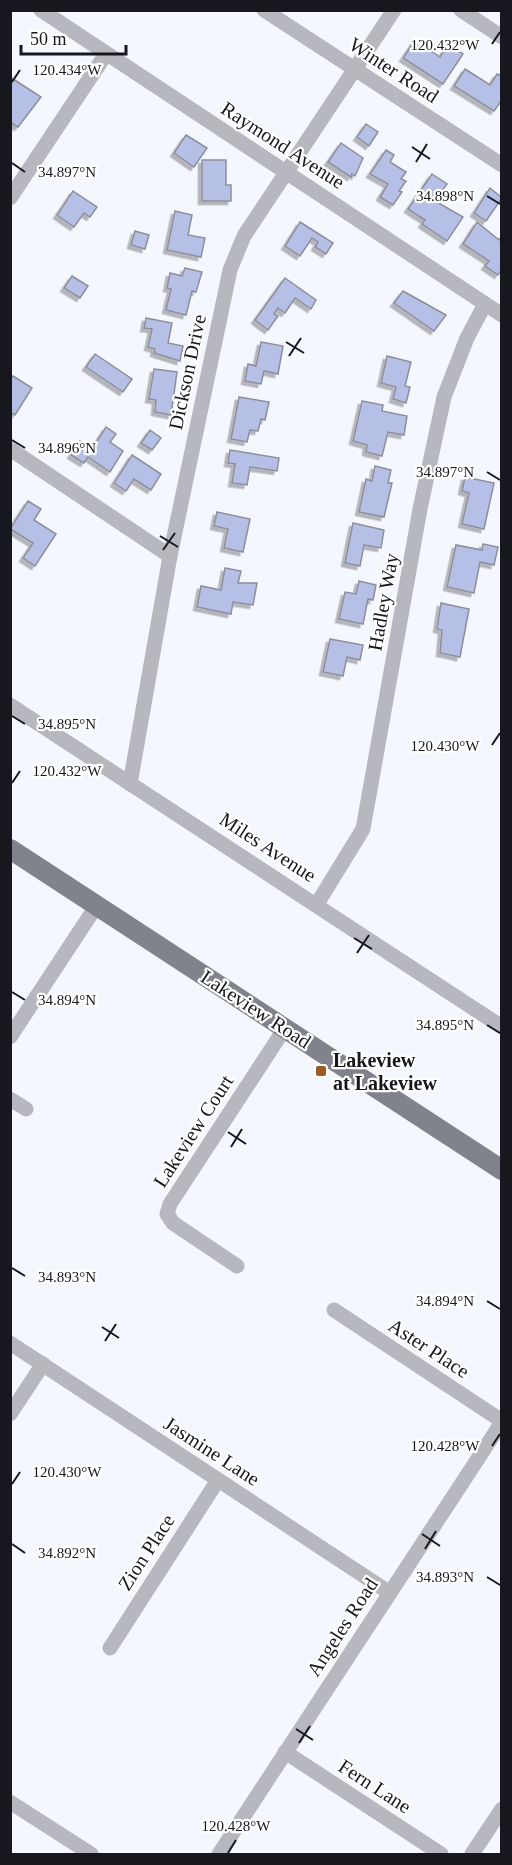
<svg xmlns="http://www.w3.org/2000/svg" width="512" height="1865" viewBox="0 0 512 1865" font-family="'Times New Roman',serif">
	<defs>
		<filter id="shadow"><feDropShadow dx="-3.5" dy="3.5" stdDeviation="0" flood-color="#0004"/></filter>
	</defs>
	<rect width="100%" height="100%" fill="#f5f7ff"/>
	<g fill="#b6c0e7" stroke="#8c8f9a" stroke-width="1.5" filter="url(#shadow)">
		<path d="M415,40l25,17 8,-13 15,10 -20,30 -40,-26z"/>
		<path d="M465,69l25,16 7,-11 5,2v24l-8,11 -40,-25z"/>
		<path d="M10,77l31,20 -23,30 -8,-5z"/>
		<path d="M366,124l12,8 -9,14 -12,-9z"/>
		<path d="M186,135l21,13 -13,19 -20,-14z"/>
		<path d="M341,143l22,15 -8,18 -3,-2 -1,3 -23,-15z"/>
		<path d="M386,150l8,5 -4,7 16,10 -5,7 5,2 -7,10 3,1 -9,13 -13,-8 8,-13 -18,-10z"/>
		<path d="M202,160h24v25h5v16h-29z"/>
		<path d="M432,174l15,10 -12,17 28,16 -16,24 -25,-17 3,-4 -17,-11z"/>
		<path d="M490,188l12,10 -16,23 -12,-8z"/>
		<path d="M73,191l24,16 -7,10 -6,-4 -10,14 -17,-12z"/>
		<path d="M175,211l17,4 -4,20 17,3 -4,19 -34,-7z"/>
		<path d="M300,222l33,21 -7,11 -11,-7 3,-5 -6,-4 -12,18 -15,-10z"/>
		<path d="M477,222l22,18 3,-4v33l-4,6 -13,-9 4,-5 -26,-17z"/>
		<path d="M135,231l14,4 -4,14 -14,-4z"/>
		<path d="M185,268l17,4 -6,20 -4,-1 -6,24 -20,-5 5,-21 -4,-1 3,-15 12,3z"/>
		<path d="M72,276l16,10 -8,12 -16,-10z"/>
		<path d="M285,278l31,22 -5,9 -16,-11 -10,15 -7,-5 -4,6 4,2 -10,14 -13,-10z"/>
		<path d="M403,291l43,24 -12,16 -40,-28z"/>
		<path d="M146,318l26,5 -4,20 15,3 -3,15 -26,-8 1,-4 -7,-2 4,-18 -8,-1z"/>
		<path d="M261,342l22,4 -5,28 -14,-3 -3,13 -16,-3 3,-17 8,2z"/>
		<path d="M95,354l37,25 -9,13 -37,-25z"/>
		<path d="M387,356l24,6 -6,24 5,1 -4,16 -13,-4 3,-12 -15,-4z"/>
		<path d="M154,369l23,3 -6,43 -16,-3 1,-12 -7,-1z"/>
		<path d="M13,376l19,12 -17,27 -5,-3v-32z"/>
		<path d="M239,397l30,5 -4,18 -4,-1 -3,12 -8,-1 -3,12 -16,-3z"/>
		<path d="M362,401l21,4 -1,6 25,5 -3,19 -16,-3 -6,24 -16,-4 1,-7 -14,-4z"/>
		<path d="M106,427l10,7 -6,8 13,9 -13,21 -22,-15 -4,6 -13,-8 9,-14 12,8z"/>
		<path d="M150,430l11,8 -9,12 -11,-7z"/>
		<path d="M230,450l49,8 -2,13 -27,-4 -3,18 -15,-2 3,-19 -7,-1z"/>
		<path d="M132,455l29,19 -10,16 -17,-11 -8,12 -12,-8z"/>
		<path d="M375,466l16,4 -3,13h4l-8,34 -25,-5 7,-33 6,2z"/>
		<path d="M465,477l29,6 -10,46 -22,-5 7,-31 -7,-2z"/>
		<path d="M28,501l13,8 -7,11 22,14 -21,32 -12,-8 10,-15 -23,-14z"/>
		<path d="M217,512l33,7 -7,33 -19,-4 4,-19 -14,-3z"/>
		<path d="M353,523l31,7 -3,18 -17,-3 -4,21 -15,-3z"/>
		<path d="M483,544l15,3 -4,18 -14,-3 -6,31 -27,-6 9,-42 26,5z"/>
		<path d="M225,568l16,3 -3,12h19l-4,22 -20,-3 -2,12 -34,-7 4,-21 20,4z"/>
		<path d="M359,581l17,4 -3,15 -5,-1 -5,25 -24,-5 6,-27 11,2z"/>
		<path d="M441,603l28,6 -9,48 -20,-4 2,-23 -5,-1z"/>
		<path d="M330,639l33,6 -3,15 -13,-3 -4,19 -20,-4z"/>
	</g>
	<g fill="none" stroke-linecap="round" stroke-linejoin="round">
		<g stroke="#b7b8bd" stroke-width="15">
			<path d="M41,10l461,305"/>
			<path d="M264,10l238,155"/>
			<path d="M461,10l41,27"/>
			<path d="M10,198l96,-144"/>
			<path d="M10,449l160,107"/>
			<path d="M10,705l492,322"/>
			<path d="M130,784l40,-228 60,-286 14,-34 150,-226"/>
			<path d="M317,904l46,-75 57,-320 24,-112 23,-59 18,-34"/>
			<path d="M10,1037l87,-132"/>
			<path d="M10,1099l16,10"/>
			<path d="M237,1266l-64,-43 -6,-9 3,-10 115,-176"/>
			<path d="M334,1310l168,111"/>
			<path d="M10,1343l380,250"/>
			<path d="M10,1414l33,-50"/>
			<path d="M110,1648l108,-168"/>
			<path d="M285,1752l156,102"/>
			<path d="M10,1802l81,52"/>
			<path d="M219,1854l283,-432"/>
			<path d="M472,1854l30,-45"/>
		</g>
		<path stroke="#80838c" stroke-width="20" d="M10,849l492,321"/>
	</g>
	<path fill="none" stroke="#17181d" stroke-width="2" d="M492,44l8,-12M12,82l8,-12M412,147l18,12M416,162l11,-18M12,163l13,9M487,196l13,8M286,342l18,11M289,356l12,-18M12,440l13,8M487,472l13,8M160,536l18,11M163,550l12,-17M12,716l13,8M492,745l8,-12M12,783l8,-12M354,938l18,11M357,953l12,-18M12,992l13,8M487,1025l13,8M228,1132l18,12M231,1147l11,-18M12,1268l13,8M487,1301l13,8M102,1327l17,11M105,1341l11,-17M492,1446l8,-12M12,1484l8,-12M422,1534l18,12M12,1544l13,9M425,1549l11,-18M487,1577l13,8M296,1729l17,11M299,1743l11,-17M228,1853l8,-13"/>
	<rect fill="#9b5b24" stroke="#fff" stroke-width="2" x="315" y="1065" width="12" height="12" rx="3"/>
	<g text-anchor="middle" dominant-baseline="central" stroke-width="4.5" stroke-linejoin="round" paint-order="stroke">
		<g font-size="20" fill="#17181d" stroke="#fff">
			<text transform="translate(394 70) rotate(33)">Winter Road</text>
			<text transform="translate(283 145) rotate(33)">Raymond Avenue</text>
			<text transform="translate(187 372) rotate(-78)">Dickson Drive</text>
			<text transform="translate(383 602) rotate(-80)">Hadley Way</text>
			<text transform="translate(268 847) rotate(33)">Miles Avenue</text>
			<text transform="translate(256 1009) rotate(33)">Lakeview Road</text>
			<text transform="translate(193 1131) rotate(-57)">Lakeview Court</text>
			<text transform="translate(429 1348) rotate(33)">Aster Place</text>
			<text transform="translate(212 1451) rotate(33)">Jasmine Lane</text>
			<text transform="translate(146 1552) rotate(-57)">Zion Place</text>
			<text transform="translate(342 1627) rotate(-57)">Angeles Road</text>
			<text transform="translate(375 1786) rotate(33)">Fern Lane</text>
		</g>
		<g font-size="20" font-weight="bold" fill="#17181d" stroke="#fff" text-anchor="start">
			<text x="333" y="1060">Lakeview<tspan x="333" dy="23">at Lakeview</tspan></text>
		</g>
	</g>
	<g font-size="15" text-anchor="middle" fill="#17181d" stroke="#fff" stroke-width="4.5" stroke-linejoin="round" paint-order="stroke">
		<text x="445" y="50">120.432°W</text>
		<text x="67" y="75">120.434°W</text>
		<text x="67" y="177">34.897°N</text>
		<text x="445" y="201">34.898°N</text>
		<text x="67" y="453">34.896°N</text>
		<text x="445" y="477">34.897°N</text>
		<text x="67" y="729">34.895°N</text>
		<text x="445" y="751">120.430°W</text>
		<text x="67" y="776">120.432°W</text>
		<text x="67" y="1005">34.894°N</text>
		<text x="445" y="1030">34.895°N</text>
		<text x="67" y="1282">34.893°N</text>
		<text x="445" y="1306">34.894°N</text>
		<text x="445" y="1451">120.428°W</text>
		<text x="67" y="1477">120.430°W</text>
		<text x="67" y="1558">34.892°N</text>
		<text x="445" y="1582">34.893°N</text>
		<text x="236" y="1831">120.428°W</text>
	</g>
	<rect width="512" height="1865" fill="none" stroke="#17181d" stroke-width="24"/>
	<path d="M21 45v9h105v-9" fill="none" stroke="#17181d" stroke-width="3"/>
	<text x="30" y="45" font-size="18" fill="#17181d" stroke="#ffffff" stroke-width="4.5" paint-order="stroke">50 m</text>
</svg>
